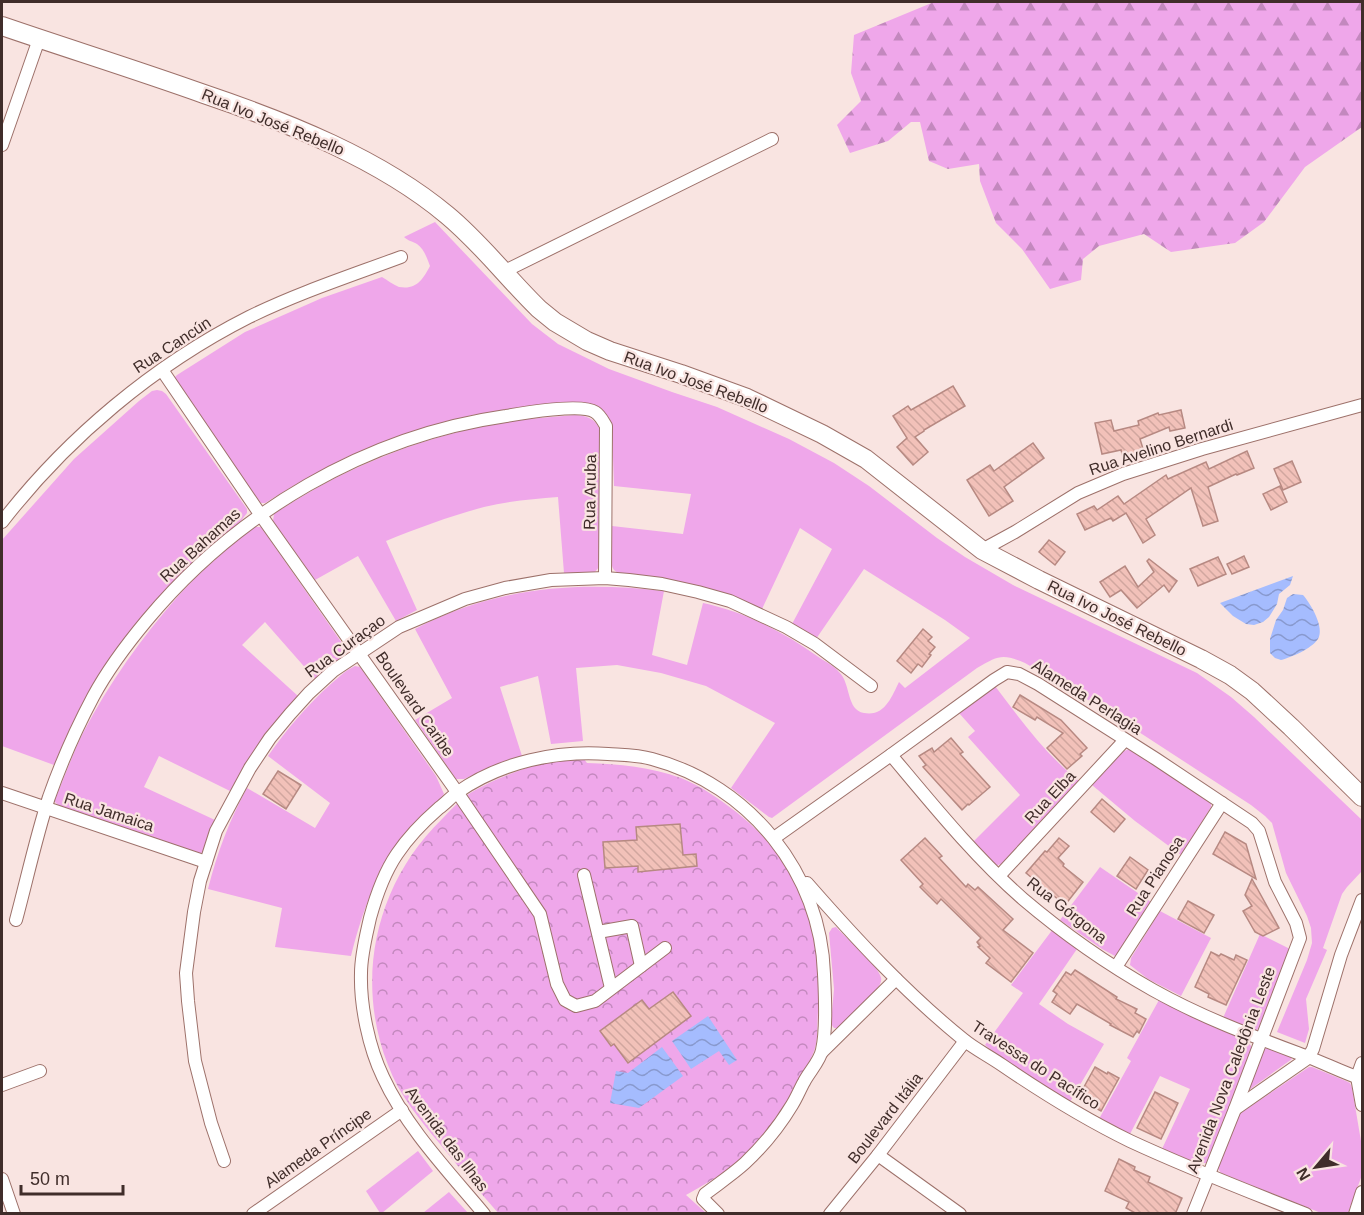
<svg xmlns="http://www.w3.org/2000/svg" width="1364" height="1215" viewBox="0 0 1364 1215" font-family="Arial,sans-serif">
	<defs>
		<pattern id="forest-firs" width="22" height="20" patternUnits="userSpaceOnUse" patternTransform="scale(1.5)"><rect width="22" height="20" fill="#efa7ea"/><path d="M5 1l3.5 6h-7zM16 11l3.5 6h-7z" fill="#c388be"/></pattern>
		<pattern id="park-crowns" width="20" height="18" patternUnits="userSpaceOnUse" patternTransform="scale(1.5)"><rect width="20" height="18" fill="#efa7ea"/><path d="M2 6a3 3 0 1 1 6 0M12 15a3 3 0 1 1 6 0" fill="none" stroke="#c388be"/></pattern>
		<pattern id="water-waves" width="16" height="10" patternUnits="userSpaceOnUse" patternTransform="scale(1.5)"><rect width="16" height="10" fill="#a5bcfe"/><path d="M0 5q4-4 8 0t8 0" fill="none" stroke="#8899ce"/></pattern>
		<pattern id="building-back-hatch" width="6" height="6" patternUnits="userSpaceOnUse" patternTransform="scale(1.5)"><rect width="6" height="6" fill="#f2c1b9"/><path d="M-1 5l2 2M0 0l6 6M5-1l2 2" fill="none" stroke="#d1a69f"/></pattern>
	</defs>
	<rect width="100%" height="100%" fill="#f9e4e1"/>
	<g fill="#efa7ea">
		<path d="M435,222l97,102 26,20 51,25 63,23 45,15 72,32 45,24 35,23 68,52 28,19 48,28 184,88 34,24 23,20 108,103v51l-15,16 -5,7 -19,54 4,2 -21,49 3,30 -4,14 -28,-11 30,-72 5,-17 -1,-15 -4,-12 -21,-43 -14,-50 -7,-7 -14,-11 -149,-97 -77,-45c-23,-10 -27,-7 -48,5l-205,150 -3,-1 -38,-29 44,-65 -69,-37 -45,-13 -44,-8 -41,3 7,73 -32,3 -13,-68 -38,11 22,69 -30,11 -28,12h-8l-41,-59 37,-22 -37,-69c80,-42 161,-48 249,-38l-12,64 35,10 16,-62c43,9 82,30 117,55 6,4 14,8 19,14 12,11 7,38 25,41 21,4 28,-17 35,-31l6,6 65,-50 -25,-18 -81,-51 -48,70 -24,-15 40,-75 -32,-21 -38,81 -71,-25 -63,-10c-5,0 -10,0 -14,-4 -6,-8 -2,-34 -2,-44l71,8 8,-40 -77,-8 -2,-58 -5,-13 -7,-7 -8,-4 -25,-2 -95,13 -65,20 -60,22 -49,26 -33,20h-4l-26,-35 -61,-90 3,-3 68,-43 77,-34 60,-21c5,3 12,8 17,10 18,3 24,-8 31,-21 -3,-8 -6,-17 -13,-22 -5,-3 -9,-3 -13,-7z"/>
		<path d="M157,390l5,1 4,3 81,115v4l-7,9 -38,34 -115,144 -33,65 -52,-19v-206l72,-81 65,-58 13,-10z"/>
		<path d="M575,415c12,1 20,3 25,15l-1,137 -5,6h-30l-6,-76c-25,2 -50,4 -74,10 -34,9 -66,21 -98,34l31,69 -21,11 -38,-65 -43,24 -42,-59 1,-7c74,-49 154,-80 242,-94 20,-2 40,-3 59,-5z"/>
		<path d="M255,527h6l83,119 2,5 -2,5 -28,24 -51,-58 -23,23 56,51c-26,30 -48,61 -68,95l-71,-35 -15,31 71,33 -11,31 -3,2h-5l-138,-48 -4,-4c10,-22 18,-46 29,-68 26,-50 59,-96 96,-138 22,-24 47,-45 71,-66z"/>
		<path d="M355,666l5,1 76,109 8,18c-11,15 -27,26 -39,40 -28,36 -43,78 -54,122l-76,-9 7,-39 -74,-19c9,-36 21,-68 39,-101l68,40 15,-25 -62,-47c19,-27 39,-51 64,-73 7,-6 14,-13 23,-17z"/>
		<path d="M995,686c25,33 51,69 84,95l-74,79 -4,4 -6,2 -23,-23 48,-48 -52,-58 7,-6 -16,-18z"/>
		<path d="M1129,749l82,54v4l-3,5 -27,43 -46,-34 -43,-36 30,-33z"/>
		<path d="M1100,867l51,35 -32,52 -4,2 -13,-7 -42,-29z"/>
		<path d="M1160,911l51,27 -30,58 -33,-17 -18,-14 1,-7z"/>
		<path d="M836,927c10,11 39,35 44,48 3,5 0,10 -3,14l-34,36 -6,3h-3l-3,-4 3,-35 -5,-56 3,-5z"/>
		<path d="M1053,929l24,20 -38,55 29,20 36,20 -34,58 -62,-38 -23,-19 38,-52 -12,-8z"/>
		<path d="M1260,934l30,15 -31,78 -2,3h-4l-30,-12z"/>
		<path d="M1159,1000l57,28 30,12 5,6v3l-42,110 -3,4h-9l-35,-14 28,-60 -30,-13 -30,58 -31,-15 32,-58 -4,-3z"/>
		<path d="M1267,1048l23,9 2,2 -43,31v-3l14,-37z"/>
		<path d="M1309,1067h3l34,14 4,2 2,5 10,59v28l-14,38h-27l-100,-40 -4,-6 21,-52z"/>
		<path d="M418,1151l15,20 -51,42h-2l-14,-22z"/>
		<path d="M449,1192l19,21h-45z"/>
	</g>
	<path fill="url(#forest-firs)" d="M934,2h428v125l-57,40 -41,55 -29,21 -64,9 -27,-18 -45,12 -16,13 -2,21 -31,9 -28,-40 -26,-26 -16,-42 -1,-17 -31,5 -19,-8 -9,-39h-9l-23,19 -38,12 -13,-28 24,-24 -10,-28 3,-38z"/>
	<path fill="url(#park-crowns)" d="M584,759l3,4c32,1 64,4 94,15 20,8 37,20 54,33 65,51 89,119 83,201 -1,10 0,21 -2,32 -3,15 -13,27 -20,40 -7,14 -13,28 -23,40 -11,13 -31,34 -45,45 -13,10 -28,18 -42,26l20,18 -207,1c-20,-23 -40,-46 -59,-70 -20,-24 -41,-49 -52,-79 -34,-86 -12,-182 54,-246 10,-10 18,-20 30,-27 22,-13 60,-28 85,-32 9,-1 18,-1 27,-1z"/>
	<g fill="url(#water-waves)">
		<path d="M1293,576l-3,9 -11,9 -2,10 -8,13 -6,5 -9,3 -8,-1 -13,-8 -13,-13z"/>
		<path d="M1293,594l10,1c8,9 22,33 15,44 -7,10 -26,18 -37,21l-6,-2 -5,-5v-14l6,-19 7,-10 4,-12z"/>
		<path d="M708,1016l29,44 -8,5 -10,-14 -28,18 -19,-28z"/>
		<path d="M662,1047l21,29 -44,32 -29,-5 6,-32 12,2z"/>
	</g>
	<g fill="url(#building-back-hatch)" stroke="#b78982" stroke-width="1.5">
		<path d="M953,386l12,20 -41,24v1l-9,6 13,15 -15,13 -16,-18 10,-9 -14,-22 15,-10 3,4z"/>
		<path d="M1181,410l4,18 -15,3 -1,-4 -29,12 4,13 -21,5 -2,-7 -19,4 -7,-31 16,-3 3,11 25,-6 -1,-4 20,-8 1,2z"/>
		<path d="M1033,443l11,15 -40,29 9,14 -24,15 -22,-36 23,-15 4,6z"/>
		<path d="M1247,451l7,17 -17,7 -1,-1 -28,13 10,34 -15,5 -12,-38 -45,31 9,16 -12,8 -17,-30 -13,8 -2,-3 -26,12 -8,-16 17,-8 3,4 21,-14 6,8 42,-29 2,4 38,-17 3,7z"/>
		<path d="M1292,461l9,21 -18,8 -9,-21z"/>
		<path d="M1280,486l7,16 -16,8 -8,-16z"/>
		<path d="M1049,540l16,12 -10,13 -16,-13z"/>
		<path d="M1244,556l5,11 -17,7 -5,-10z"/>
		<path d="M1218,557l8,17 -28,12 -8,-17z"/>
		<path d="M1149,559l28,22 -8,11 -5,-7 -27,23 -16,-18 -11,7 -10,-15 25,-16 13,21 16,-15 -7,-11z"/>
		<path d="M923,629l9,8 -4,4 7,6 -6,7 2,1 -9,12 -4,-3 -7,9 -14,-12z"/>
		<path d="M1020,695l41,25 26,28 -7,6 2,2 -15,13 -20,-21 16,-15 -26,-16 -2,3 -22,-13z"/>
		<path d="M951,738l12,14 -3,2 30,33 -21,18 -1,-1 -6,6 -39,-43 3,-2 -7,-9 13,-8 2,4z"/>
		<path d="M278,771l23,14 -15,24 -23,-15z"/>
		<path d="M1102,799l23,20 -11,13 -23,-20z"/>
		<path d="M680,824l3,31 13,-1 1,12 -59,6v-6l-33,2 -2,-26 34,-2 -1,-13z"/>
		<path d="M1225,832l21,12 10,35 -43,-25z"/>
		<path d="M925,838l17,18 -3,2 27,29 2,-3 7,6 3,-3 35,32 -10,11 30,23 -22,29 -25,-19 4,-5 -12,-11 2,-1 -3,-4 4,-4 -40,-39 -4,5 -17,-17 3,-3 -22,-24z"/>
		<path d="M1059,838l10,8 -11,12 6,6 -1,2 20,16 -18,23 -39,-32 19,-22 2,1z"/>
		<path d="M1130,857l18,13 -12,19 -19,-13z"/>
		<path d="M1252,879l27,49 -16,8 -8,-4 -12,-21 9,-5 -7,-11z"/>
		<path d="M1188,901l26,14 -10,18 -26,-14z"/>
		<path d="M1211,952l8,4 2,-2 13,6 2,-5 11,5 -21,45 -18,-8 1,-3 -14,-7z"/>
		<path d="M1075,970l42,27 -1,2 21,10 -2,4 11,6 -7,14 -2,-2 -4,6 -23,-12 1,-1 -34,-20 -7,10 -18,-12 5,-8 -4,-3 13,-19 5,3z"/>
		<path d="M673,992l18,24 -63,47 -14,-19 -3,2 -11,-15 42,-31 7,9z"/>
		<path d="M1095,1067l12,7 1,-2 11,6 -18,33 -15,-8 1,-2 -8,-5z"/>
		<path d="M1155,1092l23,11 -17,36 -24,-11z"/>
		<path d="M1119,1159l16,8 -1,3 16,7 -2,5 34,16 -7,16h-38l-11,-6 3,-6 -24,-11z"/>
	</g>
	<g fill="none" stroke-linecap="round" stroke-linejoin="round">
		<defs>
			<g id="street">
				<path d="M2,145l37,-106"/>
				<path d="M503,272l269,-133"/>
				<path d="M162,370l98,144 197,278 83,122 17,70 8,16 11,6 19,-5 70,-53"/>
				<path d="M2,522c65,-84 152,-157 247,-205 49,-24 101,-41 152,-60"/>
				<path d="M982,550l33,-18 63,-39 45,-19 79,-25 160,-44"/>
				<path d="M891,755c42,50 83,101 132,144 40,34 84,65 130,91 50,28 102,47 155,67 18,7 36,16 54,22"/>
				<path d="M2,793l204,69"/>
				<path d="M774,838l117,-83 103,-75 13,-8 12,2 19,10 118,75 96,64 7,8 16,51 21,41 4,15 -65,171 -42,105"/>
				<path d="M584,875l27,113"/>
				<path d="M999,876l126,-136"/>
				<path d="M807,883c49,56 99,110 157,157 11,9 25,16 38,25 41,28 83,54 128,76 58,27 117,50 176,73"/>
				<path d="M16,920c11,-41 20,-83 33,-123 12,-34 27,-68 44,-100 15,-28 34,-53 54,-77 90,-108 219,-184 359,-204 17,-3 76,-13 89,-4 5,3 8,9 11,14l-1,152"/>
				<path d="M598,932l34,-6 9,40"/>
				<path d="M1116,967l106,-164"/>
				<path d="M822,1052l74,-73"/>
				<path d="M1362,1063l-5,14 5,28"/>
				<path d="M2,1085l38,-14"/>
				<path d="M1235,1109l73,-51 5,-9 28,-94 21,-55"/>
				<path d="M878,1155l82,59"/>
				<path d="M224,1161l-13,-38 -16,-62 -7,-60 -2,-28 8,-61 6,-31 16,-50 34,-63 20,-30 20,-24 19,-21 24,-22 66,-44 66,-28 40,-11 46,-8 54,-2 24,2 33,4 36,8 32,9 56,26 29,17 56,42"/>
				<path d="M2,1179l12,35"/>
				<path d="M253,1214l149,-104"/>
				<path d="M484,1214c-35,-42 -78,-87 -101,-137 -14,-29 -23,-71 -22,-104 0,-18 5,-37 9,-55 6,-22 14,-45 27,-64 12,-18 26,-32 42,-46 7,-5 13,-12 19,-16 43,-30 99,-42 150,-38 15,1 30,1 44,5 98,26 169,115 172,215 1,22 3,55 -2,76 -2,11 -13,22 -18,32 -4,7 -7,15 -12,23 -12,20 -30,42 -47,58 -12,11 -27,21 -40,31l-2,5 15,15"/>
				<path d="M830,1214l48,-59 87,-114"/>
				<path d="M1355,1214l7,-22"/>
			</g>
			<path id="secondary" d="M2,26c67,23 135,44 202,68 83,28 176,65 243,121 34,28 61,64 92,94l16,13 32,19 23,10 71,23 66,24 75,36 44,25 116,91 57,30 162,79 29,16 22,16 39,36 71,70"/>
		</defs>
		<use href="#street" stroke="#9d716a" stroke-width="14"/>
		<use href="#secondary" stroke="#9d716a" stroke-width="20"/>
		<use href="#street" stroke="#fff" stroke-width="12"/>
		<use href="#secondary" stroke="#fff" stroke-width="18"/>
	</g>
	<g text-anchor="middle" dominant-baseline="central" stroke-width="4.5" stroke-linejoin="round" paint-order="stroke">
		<g font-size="16" fill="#402d2a" stroke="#f9e4e1">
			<text transform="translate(273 122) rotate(22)">Rua Ivo José Rebello</text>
			<text transform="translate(172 345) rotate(-33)">Rua Cancún</text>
			<text transform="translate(696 382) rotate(20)">Rua Ivo José Rebello</text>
			<text transform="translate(1161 447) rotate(-18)">Rua Avelino Bernardi</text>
			<text transform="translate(590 492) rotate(-89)">Rua Aruba</text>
			<text transform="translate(200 545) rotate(-42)">Rua Bahamas</text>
			<text transform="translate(1117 618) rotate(26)">Rua Ivo José Rebello</text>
			<text transform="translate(345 646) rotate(-36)">Rua Curaçao</text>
			<text transform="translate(1087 697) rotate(32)">Alameda Perlagia</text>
			<text transform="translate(415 704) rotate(55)">Boulevard Caribe</text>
			<text transform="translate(1050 797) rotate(-47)">Rua Elba</text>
			<text transform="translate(109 812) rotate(18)">Rua Jamaica</text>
			<text transform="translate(1155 876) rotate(-57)">Rua Pianosa</text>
			<text transform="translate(1067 910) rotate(38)">Rua Górgona</text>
			<text transform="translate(1036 1065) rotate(33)">Travessa do Pacífico</text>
			<text transform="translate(1231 1070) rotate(-69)">Avenida Nova Caledônia Leste</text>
			<text transform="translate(885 1118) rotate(-52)">Boulevard Itália</text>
			<text transform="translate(447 1139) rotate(53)">Avenida das Ilhas</text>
			<text transform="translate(318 1148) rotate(-35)">Alameda Príncipe</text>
		</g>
	</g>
	<rect width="1364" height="1215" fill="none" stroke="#402d2a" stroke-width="6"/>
	<g transform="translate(1316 1167) rotate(241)" stroke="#f9e4e1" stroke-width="4.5" paint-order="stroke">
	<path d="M0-4.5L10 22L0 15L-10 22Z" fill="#402d2a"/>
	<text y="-9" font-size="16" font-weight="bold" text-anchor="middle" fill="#402d2a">N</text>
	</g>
	<path d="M21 1185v9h102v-9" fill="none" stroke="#402d2a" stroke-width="3"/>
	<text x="30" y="1185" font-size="18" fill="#402d2a" stroke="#f9e4e1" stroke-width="4.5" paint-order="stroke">50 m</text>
</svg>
